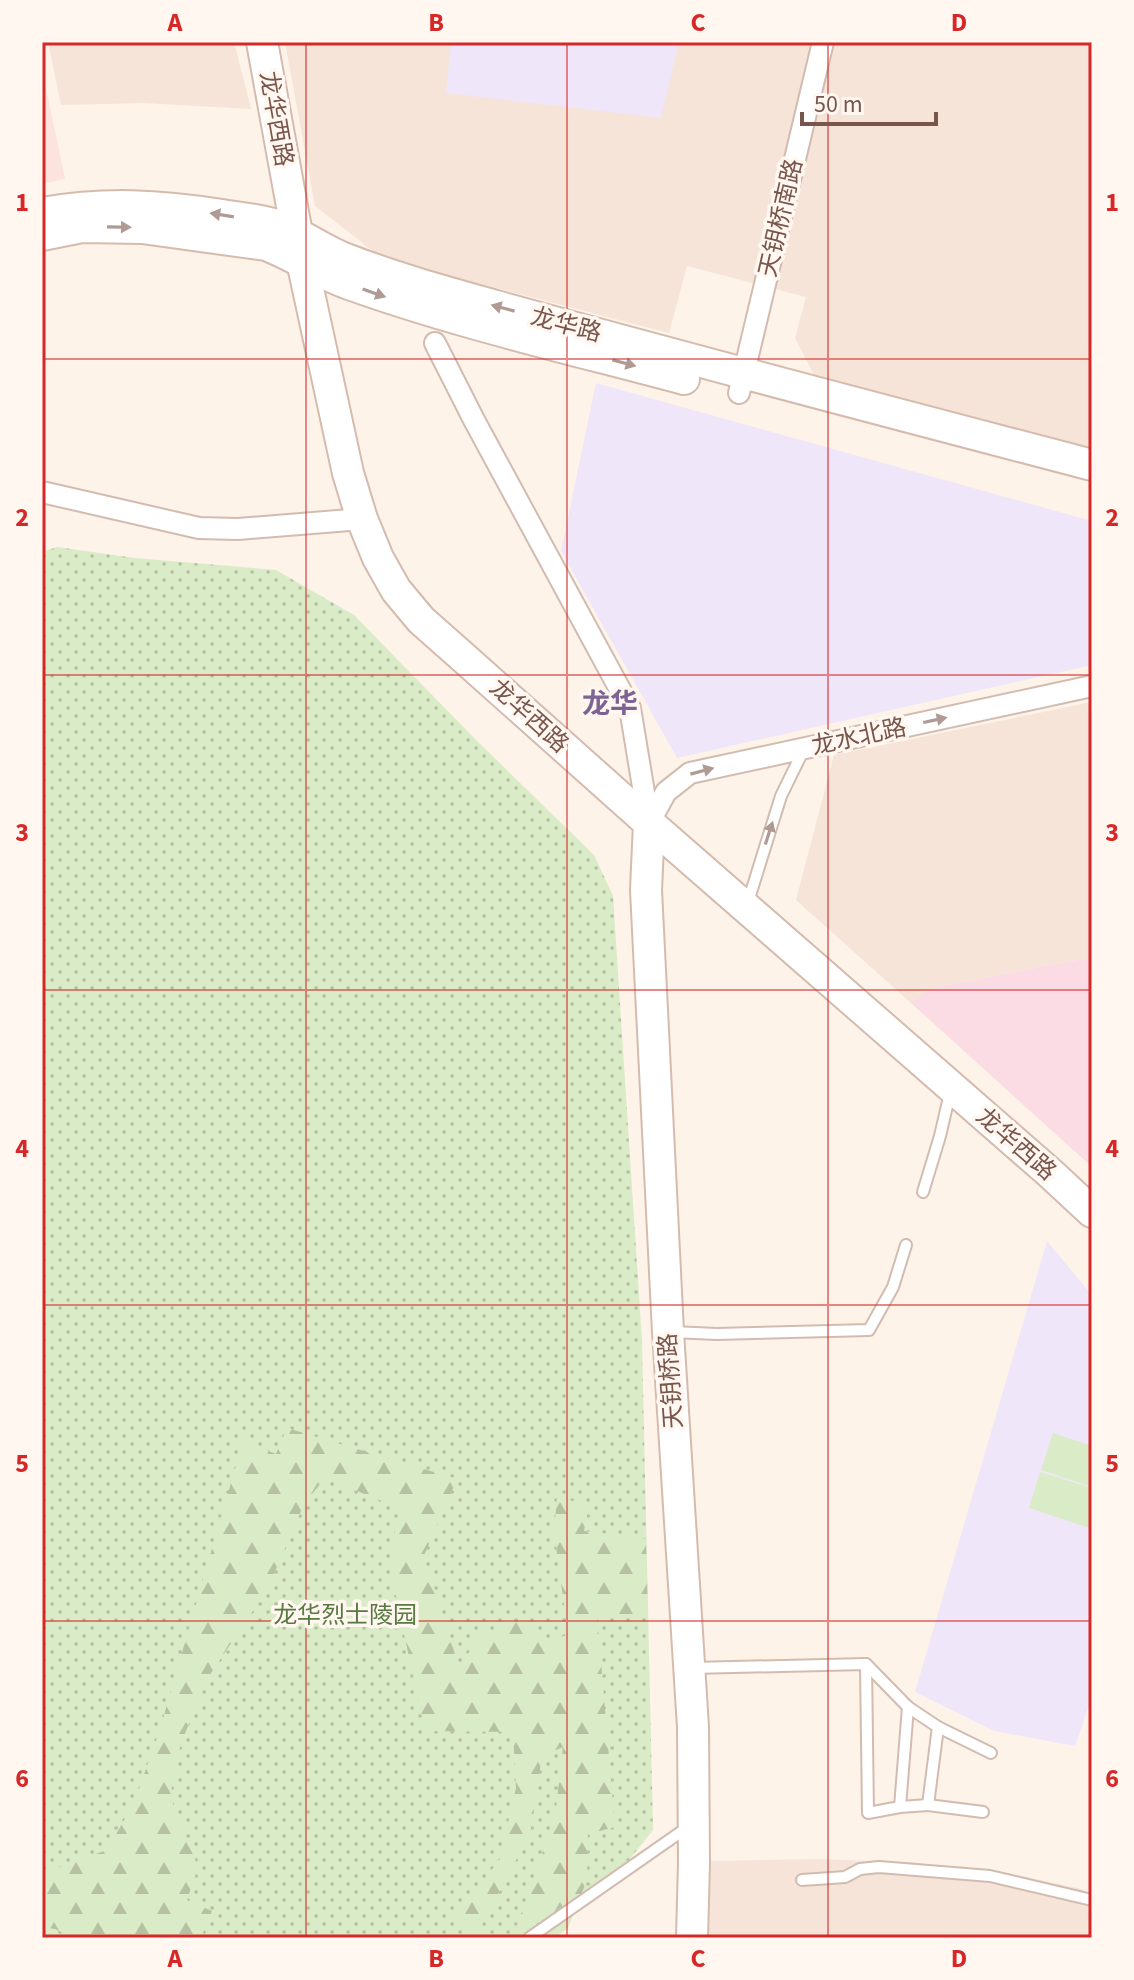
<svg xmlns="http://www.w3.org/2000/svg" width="1134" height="1980" viewBox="0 0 1134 1980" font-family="'Source Sans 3','Noto Sans SC',sans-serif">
	<defs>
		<pattern id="green-dots" width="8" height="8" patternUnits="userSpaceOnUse" patternTransform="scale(2)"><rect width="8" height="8" fill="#daebc7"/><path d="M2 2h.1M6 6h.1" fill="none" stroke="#b6c1a4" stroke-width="1.8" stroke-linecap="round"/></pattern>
		<pattern id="forest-firs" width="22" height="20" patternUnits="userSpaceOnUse" patternTransform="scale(2)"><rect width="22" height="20" fill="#daebc7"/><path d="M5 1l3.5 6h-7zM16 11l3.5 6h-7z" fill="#b6c1a4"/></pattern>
	</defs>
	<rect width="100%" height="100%" fill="#fdf3e9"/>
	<g fill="#f5e4d7">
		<path d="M48,42h186l17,67 -107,-6 -83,2z"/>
		<path d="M285,42h807v407l-278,-74 -19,-37 11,-41 -119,-31 -18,67 -287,-75 -67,-52z"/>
		<path d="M1092,702v255l-161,31 -20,15 -115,-103 38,-145z"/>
		<path d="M814,1859l95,3 94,10 78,17 11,5v44h-383l-2,-77z"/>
	</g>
	<path fill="#fde3dd" d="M42,69l23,110 -23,5z"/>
	<g fill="#f0e6fa">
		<path d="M451,42h228l-18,76 -215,-25z"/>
		<path d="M596,383l496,138v144l-415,93 -116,-207z"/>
		<path d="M1047,1241l45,54v402l-17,49 -81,-15 -79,-39z"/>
	</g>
	<path fill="#fbdce4" d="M1092,957v210l-181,-164 20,-15z"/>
	<path fill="url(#green-dots)" d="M57,547l78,11 141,12 78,45 121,124 119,116 19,41 29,445 11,489 -24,30 -112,78h-475v-1386z"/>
	<path fill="url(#forest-firs)" d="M287,1428l170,51 -34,79 37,111 18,-33 44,-16 28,23 18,-9 -14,-103 3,-33 32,6 -5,27 62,8 2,77 -51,-1 18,212 -27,7 -1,46 -19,48 -13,10h-33l-7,-7 40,-114 8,-70 -21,9 -12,78 -54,102 -20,-19 44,-58 16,-71 -3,-56 -88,-1 -36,-167 10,-56 -74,-30 -21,26 -37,86 -58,86 -28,67 -11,53 28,71 -11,33 25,11 -11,27h-128l-18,-9 -13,-2v-56l3,1 62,-22 27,-47 26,-74 83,-288 33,13z"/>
	<g fill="#daebc7">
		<path d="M1053,1433l39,13v41l-51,-17z"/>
		<path d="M1040,1472l52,16v41l-63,-21z"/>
	</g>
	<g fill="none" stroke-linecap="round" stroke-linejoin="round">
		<defs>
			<g id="lane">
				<path d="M748,902l33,-106 23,-47"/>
				<path d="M923,1192l17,-56 10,-43"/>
				<path d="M672,1332l45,2 152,-4 24,-43 13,-42"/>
				<path d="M866,1664l2,149 32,-6 28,-2"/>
				<path d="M691,1668l175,-4 42,43 30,20 53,26"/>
				<path d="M938,1727l-10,78 55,7"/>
				<path d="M900,1807l8,-100"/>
				<path d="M802,1880l43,-3 15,-8 19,-2 111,9 102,24"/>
				<path d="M529,1938l159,-111"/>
			</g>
			<g id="street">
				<path d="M435,343l39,77 156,288 19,115"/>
				<path d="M739,393l84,-351"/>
				<path d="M42,492l157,36 39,1 124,-10"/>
				<path d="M649,823l17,-31 24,-19 402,-87"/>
			</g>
			<g id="secondary">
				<path d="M262,42l40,219 46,212 14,46 16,39 18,32 25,30 43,38 185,165 401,350 42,39"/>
				<path d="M42,213c64,-11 117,-8 180,2 18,3 36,4 54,10 25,8 46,25 70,34 49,19 100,33 150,47 198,55 397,107 596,159"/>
				<path d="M42,235l40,-8 60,1 124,17c29,11 54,29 83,39 109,39 223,65 335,95"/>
				<path d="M649,823l-3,67 22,442 25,395 1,135 -2,76"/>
			</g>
		</defs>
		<use href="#lane" stroke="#d2bcb1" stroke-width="14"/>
		<use href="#street" stroke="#d2bcb1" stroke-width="24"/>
		<use href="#secondary" stroke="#d5bbae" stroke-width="34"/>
		<use href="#lane" stroke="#fff" stroke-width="10"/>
		<use href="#street" stroke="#fff" stroke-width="20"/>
		<use href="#secondary" stroke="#fff" stroke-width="30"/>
	</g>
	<defs><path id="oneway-solid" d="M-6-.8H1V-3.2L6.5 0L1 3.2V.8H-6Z" transform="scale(2)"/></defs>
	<g fill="#af9a94">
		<use href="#oneway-solid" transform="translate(222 215) rotate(-171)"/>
		<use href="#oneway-solid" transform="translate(119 227) rotate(1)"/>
		<use href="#oneway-solid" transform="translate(374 293) rotate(19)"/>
		<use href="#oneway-solid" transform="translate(503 308) rotate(-165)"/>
		<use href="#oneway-solid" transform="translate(624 363) rotate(15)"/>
		<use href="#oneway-solid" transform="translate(935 720) rotate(-12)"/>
		<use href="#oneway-solid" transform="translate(702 771) rotate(-15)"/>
		<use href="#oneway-solid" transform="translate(769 833) rotate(-72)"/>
	</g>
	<path fill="none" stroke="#d62828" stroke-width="2" stroke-opacity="0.55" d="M306,42v1896M567,42v1896M828,42v1896M42,359h1050M42,675h1050M42,990h1050M42,1305h1050M42,1621h1050"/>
	<g text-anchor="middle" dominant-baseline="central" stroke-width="7" stroke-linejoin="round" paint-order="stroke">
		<g font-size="24" fill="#79564c" stroke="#fff7f0">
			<text transform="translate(276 119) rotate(80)">龙华西路</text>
			<text transform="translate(781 218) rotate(-77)">天钥桥南路</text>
			<text transform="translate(566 325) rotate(15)">龙华路</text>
			<text transform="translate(529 716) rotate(42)">龙华西路</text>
			<text transform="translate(859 737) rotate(-12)">龙水北路</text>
			<text transform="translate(1016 1144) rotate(41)">龙华西路</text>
			<text transform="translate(671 1381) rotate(-94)">天钥桥路</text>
		</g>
		<g font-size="24" fill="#587941" stroke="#fff7f0">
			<text x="345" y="1615">龙华烈士陵园</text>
		</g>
		<g font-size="28" font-weight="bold" fill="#7e6494" stroke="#fff7f0">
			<text x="610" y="704">龙华</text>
		</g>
	</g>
	<rect width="1134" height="1980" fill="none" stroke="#fff7f0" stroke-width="88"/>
	<path d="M802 112v12h134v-12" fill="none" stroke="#79564c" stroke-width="4"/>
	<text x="814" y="112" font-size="24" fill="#79564c" stroke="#fff7f0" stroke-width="6" paint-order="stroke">50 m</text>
	<rect x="44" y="44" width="1046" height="1892" fill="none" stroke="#d62828" stroke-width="3"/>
	<g font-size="26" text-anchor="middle" font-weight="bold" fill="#d62828">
		<text x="175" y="31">A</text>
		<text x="436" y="31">B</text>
		<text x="698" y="31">C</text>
		<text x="959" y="31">D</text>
		<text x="22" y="211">1</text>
		<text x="1112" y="211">1</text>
		<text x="22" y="526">2</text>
		<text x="1112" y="526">2</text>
		<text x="22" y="841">3</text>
		<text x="1112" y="841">3</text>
		<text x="22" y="1157">4</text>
		<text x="1112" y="1157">4</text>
		<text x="22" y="1472">5</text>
		<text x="1112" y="1472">5</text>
		<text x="22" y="1787">6</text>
		<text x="1112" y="1787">6</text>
		<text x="175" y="1967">A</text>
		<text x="436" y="1967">B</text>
		<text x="698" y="1967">C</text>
		<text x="959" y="1967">D</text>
	</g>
</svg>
